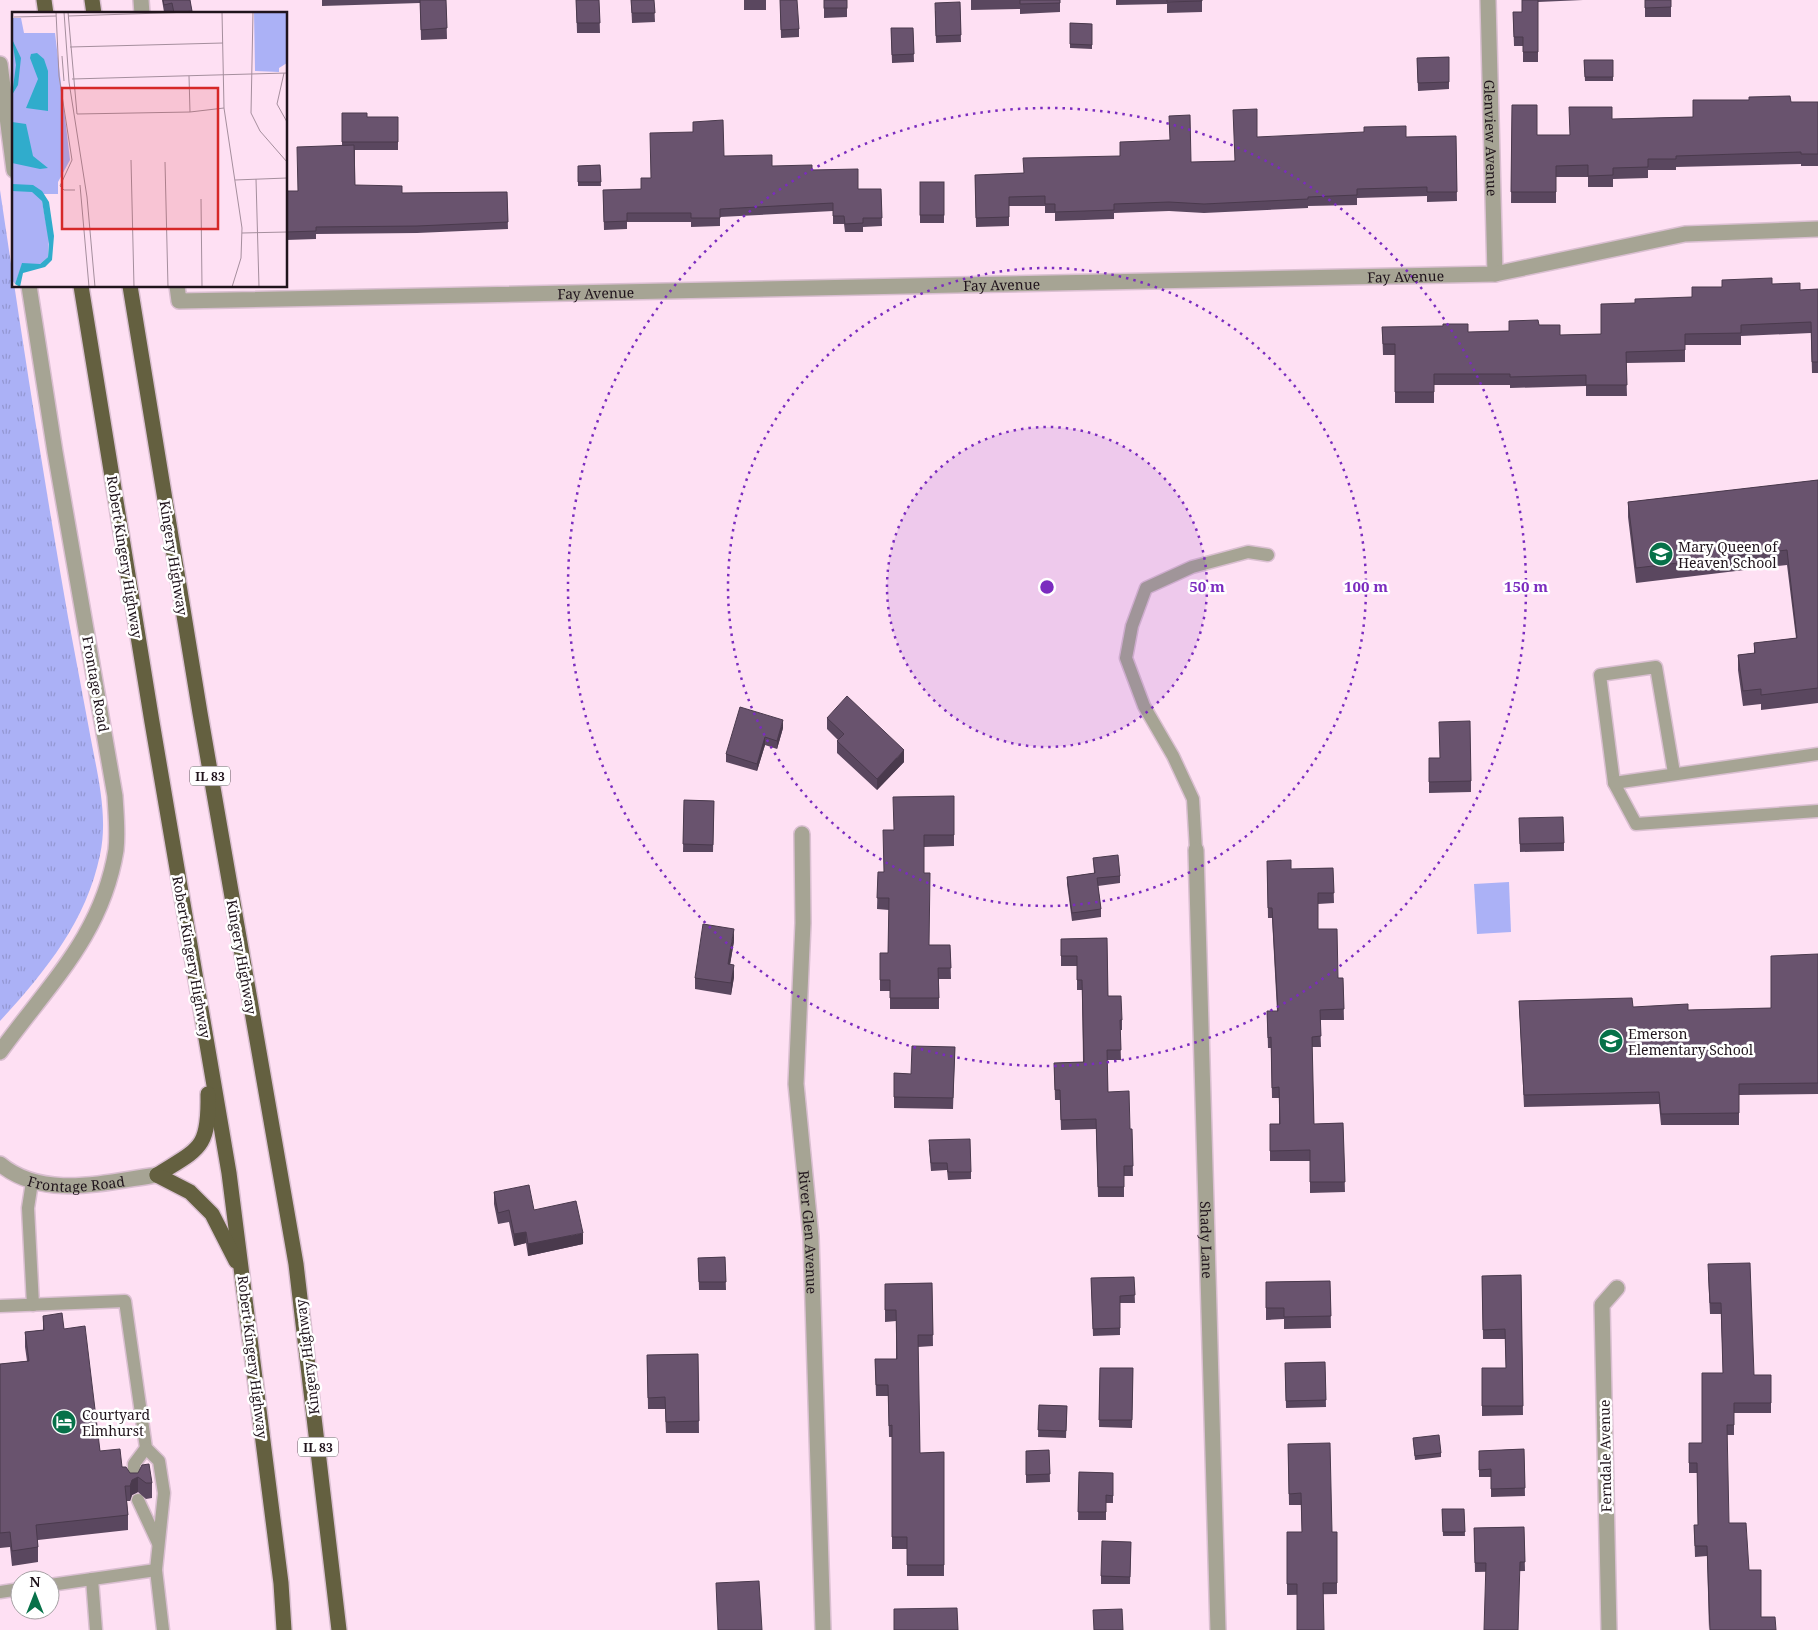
<svg xmlns="http://www.w3.org/2000/svg" width="1818" height="1630" viewBox="0 0 1818 1630" font-family="'Noto Serif',serif">
	<defs>
		<pattern id="park-tufts" width="24" height="20" patternUnits="userSpaceOnUse" patternTransform="scale(1.25)"><rect width="24" height="20" fill="#abb1f6"/><path d="M3 7l-1-3M5 7V3M7 7l1-3M15 17l-1-3M17 17v-4M19 17l1-3" fill="none" stroke="#9397d2"/></pattern>
	</defs>
	<rect width="100%" height="100%" fill="#fee0f3"/>
	<path fill="#abb1f6" d="M1509,882l2,50 -34,2 -3,-50z"/>
	<path fill="url(#park-tufts)" d="M0,190c21,142 43,285 68,427 7,37 14,75 21,112 7,40 20,85 11,126 -14,67 -55,117 -100,166z"/>
	<g fill="none" stroke-linecap="round" stroke-linejoin="round">
		<defs>
			<g id="service">
				<path d="M1674,773l-18,-106 -56,8 14,108 22,41 182,-13"/>
				<path d="M1614,783l204,-29"/>
				<path d="M1196,850l-3,-51 -20,-43 -29,-50 -18,-48 6,-32 14,-38 46,-21 56,-15 20,3"/>
				<path d="M32,1182l-4,26 5,97"/>
				<path d="M0,1306l125,-5 21,147 13,13 5,32 -8,77 7,60"/>
				<path d="M134,1481v-17l12,-16"/>
				<path d="M138,1500l20,43"/>
				<path d="M92,1579l4,51"/>
				<path d="M50,1585l106,-15"/>
				<path d="M0,1592l20,-3"/>
			</g>
			<g id="minor">
				<path d="M141,0l1,14"/>
				<path id="s1" d="M1488,0l7,274"/>
				<path d="M0,64l14,106"/>
				<path id="s2" d="M177,286l2,15 1316,-27 190,-40 133,-5"/>
				<path id="s3" d="M802,834l1,89 -7,161 15,153 12,393"/>
				<path id="s4" d="M1196,850l22,780"/>
				<path d="M0,1052c48,-67 102,-116 116,-202 2,-18 0,-36 -1,-54l-60,-344 -26,-166"/>
				<path id="s5" d="M0,1164c43,36 106,18 157,11"/>
				<path d="M1609,1630l-7,-325 15,-17"/>
			</g>
			<g id="trunk">
				<path d="M44,0l2,14"/>
				<path d="M92,0l2,14"/>
				<path d="M81,286l71,436 77,451 52,410 3,47"/>
				<path d="M130,286l70,427 96,551 43,366"/>
				<path d="M157,1175c43,-27 52,-26 51,-81"/>
				<path d="M157,1175l33,17 22,22 24,47"/>
			</g>
		</defs>
		<use href="#service" stroke="#dabfd1" stroke-width="15"/>
		<use href="#minor" stroke="#dabfd1" stroke-width="18"/>
		<use href="#trunk" stroke="#dabfd1" stroke-width="18"/>
		<use href="#service" stroke="#a6a494" stroke-width="12"/>
		<use href="#minor" stroke="#a6a494" stroke-width="15"/>
		<use href="#trunk" stroke="#646040" stroke-width="15"/>
	</g>
	<g fill="#5a475f">
		<path d="M162,0h28l2,14h-20v-3l-8,1z"/>
		<path d="M322,0h124l1,39 -26,1 -1,-37 -98,3z"/>
		<path d="M576,0h23l1,33h-23z"/>
		<path d="M631,0h23l1,22 -23,1z"/>
		<rect x="744" y="0" width="22" height="10"/>
		<path d="M780,0l19,29v8l-18,1z"/>
		<path d="M824,0h23v17l-23,1z"/>
		<path d="M971,0h89v12l-40,2v-5l-49,1z"/>
		<path d="M1116,0h86v12l-35,1v-9l-51,1z"/>
		<path d="M1522,0h61l-45,2v60h-15v-16h-9l-1,-34h9z"/>
		<rect x="1645" y="0" width="26" height="17"/>
		<path d="M960,2l1,40 -25,1 -1,-32z"/>
		<path d="M1070,23l22,1v25l-22,-1z"/>
		<path d="M891,28h22l1,34 -22,1z"/>
		<path d="M1449,57v32l-31,2 -1,-33z"/>
		<path d="M1584,60h29v21h-28z"/>
		<path d="M1791,102h27v64h-17v-2l-125,3v3h-28v8l-35,1v8h-25v-10h-32v26h-45l1,-98 25,30h33l42,-16 81,-2z"/>
		<path d="M342,113l25,4h31v33h-43v35l47,8 105,-1 1,37 -91,4 -101,1v5l-30,1v-49h12l44,-46z"/>
		<path d="M1456,136l1,65 -30,1v-6l-70,2v7l-49,1v2l-104,5 -35,-2 -55,2v6l-59,2v-8h-10v-7h-36v20l-33,1 -1,-52 49,-2 167,-11 43,-1 23,-24h149z"/>
		<path d="M724,156l48,10 40,4 46,19h23l1,37 -19,1v5h-18l-1,-8h-11v-13l-113,6v9l-29,1v-5h-64v7l-23,1 -1,-40 38,-1 10,-11z"/>
		<path d="M600,165l1,21h-23v-20z"/>
		<rect x="920" y="182" width="24" height="41"/>
		<path d="M1772,284l28,6 18,-1v84h-6l-1,-40 -70,3v9h-56v17l-59,1 1,33h-41v-10l-76,2v-3h-76v18h-39v-48h-12l-1,-28 86,5 41,-1 30,-6 21,10 41,-1 34,-31 57,-6 30,-10z"/>
		<path d="M1818,480v223l-57,7v-6l-18,2 -5,-36v-15l16,-2v-10l42,-5 -9,-73 -151,18 -8,-66v-15z"/>
		<path d="M827,718l77,44 -27,28 -40,-37v-12l1,-1 -11,-11z"/>
		<path d="M783,728l-6,21 -12,-4 -8,26 -31,-9v-8z"/>
		<path d="M1429,758h11l31,23v11l-42,1z"/>
		<path d="M954,796v50l-30,1v26l5,72h21l1,34h-12v30h-49v-18h-10v-38h8l1,-43 -12,-1 1,-37h6l10,-42z"/>
		<path d="M684,800l30,1 -1,51h-30z"/>
		<path d="M1519,818l45,25v8l-44,1z"/>
		<path d="M1093,858l27,18v7l-22,3 3,23v8l-29,4 -5,-37v-7l27,-4z"/>
		<path d="M1267,861l24,8 42,-1 1,35 -16,1v25l20,49h5l1,42h-24l1,27h-9l2,77 29,-1 2,69 -35,1v-32h-40v-37h9v-26h-7l-1,-50h-3l-1,-37h10l-5,-93h-4z"/>
		<path d="M1107,938l1,58 14,24v10h-2l1,30h-14l1,32 22,37h2l1,47h-9v21h-26l-2,-68 -35,1 -1,-30h-5l-1,-37 29,-1 -1,-72h-5v-24h-16v-27z"/>
		<path d="M734,941l-4,24 4,12 -3,18 -36,-6v-11z"/>
		<path d="M1818,954v140l-79,1v30h-78l-2,-21 -135,3 -5,-106 169,9 83,-2z"/>
		<path d="M955,1047l-2,62 -59,-1v-35l17,1z"/>
		<path d="M929,1148l42,24v7l-23,1 -1,-10 -16,1z"/>
		<path d="M494,1192l40,18 49,34 -55,12 -2,-13 -12,3 -5,-24 -11,2 -4,-20z"/>
		<path d="M725,1257l1,33h-27l-1,-32z"/>
		<path d="M1521,1275l2,140 -41,1v-48h24l-1,-29h-22l-1,-63z"/>
		<path d="M1708,1275l46,100h17v38h-37v22h-7l-18,195 -2,-74 -12,1 -1,-32h4l-1,-52h-8v-30h13l21,-70 -2,-59h-11z"/>
		<path d="M1134,1277l1,26h-15v32l-27,1 -2,-58z"/>
		<path d="M1330,1281l1,47 -47,1v-10l-18,1v-38z"/>
		<path d="M932,1283l1,63 -15,1 2,106 24,-1v124h-37v-27h-15v-112h-3l-1,-41h-12l-1,-37h21v-38l-11,1v-38z"/>
		<path d="M43,1316l21,13 36,122 30,22 22,10v15l-6,1 -8,-7 -6,3 -2,6h-3l1,14v15l-90,10v22l-26,4 -2,-19 -10,1v-184l27,-3 -2,-14v-15l18,-2z"/>
		<path d="M698,1354l1,79h-33l-1,-24h-17l-1,-54z"/>
		<path d="M1325,1362l1,45 -40,1 -1,-45z"/>
		<path d="M1100,1368h33l-1,60 -33,-1z"/>
		<path d="M1039,1405l28,1 -1,32 -28,-1z"/>
		<path d="M1413,1438l28,15v4l-26,3z"/>
		<path d="M1288,1444l44,88h5v62l-50,1v-63h15l-1,-27h-12z"/>
		<path d="M1524,1449l1,47 -34,1v-20h-12v-26z"/>
		<path d="M1049,1450l1,32 -24,1v-32z"/>
		<path d="M1079,1472l34,1v30h-7v17h-28z"/>
		<path d="M1442,1509h22l1,27h-22z"/>
		<path d="M1524,1527l1,44 -50,1 -1,-44z"/>
		<path d="M1131,1542l-1,42h-29v-8z"/>
	</g>
	<g fill="#4a3a4d">
		<path d="M783,720v8l-6,21v-8z"/>
		<path d="M765,737v8l-8,26v-7z"/>
		<path d="M904,750v12l-27,28v-11z"/>
		<path d="M734,929v12l-6,35v-12z"/>
		<path d="M734,965v12l-3,18v-12z"/>
		<path d="M526,1232v11l-12,3v-12z"/>
		<path d="M583,1233v11l-55,12v-12z"/>
		<path d="M138,1477v15l-6,3 -2,6v-15l2,-6z"/>
	</g>
	<g fill="#69536e" stroke="#4a3a4d">
		<path d="M163,0h27l2,11 -18,2 -2,-10 -8,2z"/>
		<path d="M420,0h26l1,28 -26,2z"/>
		<path d="M576,0h23l1,23h-23z"/>
		<path d="M631,0h23l1,13h-23z"/>
		<path d="M780,0h17l2,29 -18,1z"/>
		<rect x="824" y="0" width="23" height="8"/>
		<path d="M1020,0h40v3l-40,1z"/>
		<path d="M1167,0h35v1l-35,1z"/>
		<path d="M1522,0h16v52h-15v-15h-9l-1,-25h9z"/>
		<path d="M1645,0h26v7l-26,1z"/>
		<path d="M960,2l1,33 -25,1 -1,-33z"/>
		<path d="M1070,23l22,1v21l-22,-1z"/>
		<path d="M891,28h22l1,26 -22,1z"/>
		<path d="M1449,57v25l-31,1 -1,-25z"/>
		<path d="M1584,60h29v17h-28z"/>
		<path d="M1790,96l1,6h27v52h-17v-2l-125,4v3h-28v8l-35,1v7l-25,1v-11l-32,1v26h-45l1,-87h25v30h33l-1,-28h43v12l81,-2v-17h56v-3z"/>
		<path d="M1257,109v28l107,-5v-5l42,-1v11l50,-1 1,56h-30v-5l-70,2v6l-49,2v2l-104,5 -35,-2 -55,2v6l-59,2v-8h-10v-8l-36,1v20l-33,1 -1,-43 49,-2 -1,-15 97,-2v-14l50,-2 -1,-24 21,-1 1,47 44,-1 -2,-51z"/>
		<path d="M342,113h25v4h31v25h-56z"/>
		<path d="M723,120l1,36 48,-1v11l40,-1v5l46,-1v20h23l1,29h-19v5l-18,1 -1,-8h-11v-13l-113,6v9h-29v-5h-64v8l-23,1 -1,-32 38,-1v-11h10l-1,-45 43,-1v-10z"/>
		<path d="M354,145l1,40 47,1v7l105,-1 1,30 -91,4 -101,1v4l-30,1v-41h12l-1,-44z"/>
		<path d="M600,165l1,17h-23v-16z"/>
		<rect x="920" y="182" width="24" height="33"/>
		<path d="M1772,278v6l28,-1v7l18,-1v73h-6l-1,-40 -70,3v8l-56,1v16l-59,2 1,33h-41v-10l-76,2v-3h-76v18h-39v-48h-12l-1,-17 61,-1v-2h25v8l41,-1v-10l29,-1 1,5h21v10l41,-1v-30l34,-1v-4l57,-2v-10h30v-7z"/>
		<path d="M1818,480v208l-57,7v-6l-18,2 -5,-36 17,-2 -1,-10 43,-5 -10,-88 -151,18 -8,-66z"/>
		<path d="M847,696l57,54 -27,29 -40,-38 7,-7 -17,-16z"/>
		<path d="M740,707l43,13 -6,21 -12,-4 -8,27 -31,-10z"/>
		<path d="M1470,721l1,60 -42,1v-24h11l-1,-36z"/>
		<path d="M954,796v39h-30v38h6l-1,72h21l1,23h-13l1,30h-49v-18h-10v-27h8l1,-55h-12l1,-26h6l-1,-42h11l-1,-33z"/>
		<path d="M684,800l30,1 -1,44 -30,-1z"/>
		<path d="M1563,817l1,26 -44,1 -1,-26z"/>
		<path d="M1118,855l2,21 -23,2 4,31 -29,4 -5,-36 28,-4 -2,-15z"/>
		<path d="M1291,860v9l42,-1 1,25h-16v36h19l1,49h5l1,31 -24,1 1,26 -9,1 2,87 29,-1 2,59h-35v-32l-40,1v-27h10l-1,-37 -7,1 -1,-51 -3,1 -1,-27h11l-6,-103h-4l-1,-47z"/>
		<path d="M703,924l31,5 -6,35 6,1 -3,18 -36,-5z"/>
		<path d="M1107,938l1,58h13l1,24h-2l1,30h-14l1,42 21,-1 1,38h2l1,37h-9v21h-26l-2,-68 -35,1 -1,-30h-5l-1,-27 30,-1 -2,-82h-5v-24h-16v-17z"/>
		<path d="M1818,954v129l-79,1v29l-78,1 -2,-22 -135,3 -5,-94 113,-3 1,9 55,-3v6l83,-2v-52z"/>
		<path d="M912,1046l43,1 -2,51 -59,-1v-24l17,1z"/>
		<path d="M970,1139l1,33h-23l-1,-9h-16l-2,-23z"/>
		<path d="M529,1185l5,25 42,-9 7,32 -55,11 -2,-12 -12,2 -5,-24 -11,3 -4,-21z"/>
		<path d="M725,1257l1,25h-27l-1,-24z"/>
		<path d="M1750,1263l4,112h17v28h-37v22h-7l2,98h17l3,47h12v47h14l1,13h-66l-3,-84h-12l-1,-21h4l-1,-62h-8v-20h13v-70h21l-2,-70h-11l-2,-39z"/>
		<path d="M1521,1275l2,131h-41v-38h24l-1,-39 -22,1 -1,-54z"/>
		<path d="M1134,1277l1,18 -15,1v32l-27,1 -2,-51z"/>
		<path d="M1330,1281l1,35 -47,1v-9h-18v-26z"/>
		<path d="M932,1283l1,52h-15l2,118 24,-1v113h-37v-28h-15v-112l-3,1 -1,-41h-12l-1,-26h22l-1,-49h-11v-26z"/>
		<path d="M62,1313l2,16 21,-3 15,125 20,-2 2,18h4l4,6h8l4,-8 7,-1 3,19h-6l-8,-6 -6,3 -2,6h-5l3,29 -92,10 2,22 -26,4 -2,-19 -10,1v-169l29,-3 -4,-29 19,-2 -1,-14z"/>
		<path d="M698,1354l1,67 -33,1 -1,-25 -17,1 -1,-43z"/>
		<path d="M1325,1362l1,38 -40,1 -1,-38z"/>
		<path d="M1100,1368h33l-1,52h-33z"/>
		<path d="M1039,1405l28,1 -1,25 -28,-1z"/>
		<path d="M1439,1435l2,18 -26,3 -2,-18z"/>
		<path d="M1330,1443l2,89h5v51h-14l1,47h-27v-46h-10v-52h15l-1,-39 -12,1 -1,-50z"/>
		<path d="M1524,1449l1,39 -34,1v-20l-12,1v-19z"/>
		<path d="M1049,1450l1,24 -24,1v-24z"/>
		<path d="M1079,1472l34,1v23l-7,-1v17h-28z"/>
		<path d="M1442,1509h22l1,23h-22z"/>
		<path d="M1524,1527l1,35h-5l-2,68h-34l2,-67h-11l-1,-35z"/>
		<path d="M1102,1541l29,1 -1,35 -29,-1z"/>
		<path d="M759,1581l3,49h-44l-2,-47z"/>
		<path d="M957,1608l1,22h-64v-21z"/>
		<path d="M1122,1609l1,21h-29l-1,-20z"/>
	</g>
	<circle cx="1047" cy="587" r="160" fill="#7b2cbf" fill-opacity=".12"/>
	<g fill="none" stroke="#7b2cbf" stroke-width="2.5" stroke-dasharray="2.5 5">
		<circle cx="1047" cy="587" r="160"/>
		<circle cx="1047" cy="587" r="319"/>
		<circle cx="1047" cy="587" r="479"/>
	</g>
	<defs>
		<symbol id="school-disc" viewBox="-11 -11 22 22"><circle r="9.5" fill="#077149" stroke="#fff"/><path d="M0-5L7-2L0 1L-7-2ZM-4 1L0 2.5L4 1V4Q0 6-4 4Z" fill="#fff"/></symbol>
		<symbol id="hotel-disc" viewBox="-11 -11 22 22"><circle r="9.5" fill="#077149" stroke="#fff"/><path d="M-6-4.5h1.5V1H6V5H4.5V3h-9V5H-6ZM-4 0a1.8 1.8 0 1 1 3.6 0ZM.5 0V-2.5h3Q6-2.5 6 0Z" fill="#fff"/></symbol>
	</defs>
	<g fill-rule="evenodd">
		<use href="#school-disc" x="1647" y="540" width="28" height="28"/>
		<use href="#school-disc" x="1597" y="1027" width="28" height="28"/>
		<use href="#hotel-disc" x="50" y="1408" width="28" height="28"/>
	</g>
	<g text-anchor="middle" dominant-baseline="central" stroke-width="5" stroke-linejoin="round" paint-order="stroke">
		<g fill="#fff" stroke="#635a60" stroke-width="1">
			<rect x="190" y="766.5" width="40" height="19" rx="4"/>
			<rect x="298" y="1437.5" width="40" height="19" rx="4"/>
		</g>
		<g font-size="12" font-weight="bold" fill="#20141c">
			<text x="210" y="776">IL 83</text>
			<text x="318" y="1447">IL 83</text>
		</g>
		<g font-size="14" fill="#20141c" stroke="#fff">
			<text stroke="none"><textPath href="#s1" startOffset="138">Glenview Avenue</textPath></text>
			<text stroke="none"><textPath href="#s2" startOffset="1242">Fay Avenue</textPath></text>
			<text stroke="none"><textPath href="#s2" startOffset="838">Fay Avenue</textPath></text>
			<text stroke="none"><textPath href="#s2" startOffset="432">Fay Avenue</textPath></text>
			<text transform="translate(125 557) rotate(81)">Robert Kingery Highway</text>
			<text transform="translate(174 558) rotate(81)">Kingery Highway</text>
			<text transform="translate(96 684) rotate(80)">Frontage Road</text>
			<text transform="translate(192 957) rotate(80)">Robert Kingery Highway</text>
			<text transform="translate(242 957) rotate(80)">Kingery Highway</text>
			<text stroke="none"><textPath href="#s5" startOffset="81">Frontage Road</textPath></text>
			<text stroke="none"><textPath href="#s3" startOffset="399">River Glen Avenue</textPath></text>
			<text stroke="none"><textPath href="#s4" startOffset="390">Shady Lane</textPath></text>
			<text transform="translate(253 1357) rotate(83)">Robert Kingery Highway</text>
			<text transform="translate(307 1357) rotate(-97)">Kingery Highway</text>
			<text transform="translate(1605 1456) rotate(-91)">Ferndale Avenue</text>
		</g>
		<g font-size="14" fill="#20141c" stroke="#fff" text-anchor="start">
			<text x="1678" y="546">Mary Queen of<tspan x="1678" dy="16">Heaven School</tspan></text>
			<text x="1628" y="1033">Emerson<tspan x="1628" dy="16">Elementary School</tspan></text>
			<text x="82" y="1414">Courtyard<tspan x="82" dy="16">Elmhurst</tspan></text>
		</g>
	</g>
	<g transform="translate(12 12)">
		<rect width="275" height="275" fill="#fee0f3"/>
		<path d="M242,0h33v51l-8,5v4l-24,-1zM0,6h9l3,15h31l15,127 -12,22v12h-14l-2,7 7,38 -1,18 -8,7 -18,1 -7,19 -3,-4z" fill="#abb1f6"/>
		<path d="M0,27l9,19 -3,27 -6,10 4,-30zM25,41l7,6 4,12v40l-22,-3 12,-29 -8,-21 1,-4zM0,110l14,2 7,32 15,12 -8,1 -28,-6zM0,172l21,1 9,6 7,11 5,34 -2,24 -7,7 -22,6 -3,14 -5,-3 7,-21 18,1 8,-7 1,-13 -7,-43 -10,-9 -20,-1z" fill="#30accc"/>
		<path fill="none" stroke="#a58e9d" stroke-width="1" d="M44,0l3,64 13,84 -12,26 4,4h11M52,0l5,70 18,115 8,90M56,0l9,102 113,-2 34,-4M210,0l2,96 18,120 -1,30 -9,29M241,0l-2,101 9,18 27,31M56,4l124,-4M2,5l42,-1M58,35l153,-4M50,44l2,25M272,61l-7,31 10,18M177,64l1,36M60,67l215,-6M119,148l3,127M153,150l3,125M244,167l3,108M223,168l52,-2M68,173l9,102M189,187l1,88M230,221l45,-1"/>
		<path fill="#d62828" fill-opacity="0.15" stroke="#d62828" stroke-width="2.5" d="M50,76h156v141h-156z"/>
		<rect width="275" height="275" fill="none" stroke="#20141c" stroke-width="2.5"/>
	</g>
	<circle cx="1047" cy="587" r="8" fill="#7b2cbf" stroke="#fff" stroke-width="2.5"/>
	<g font-size="15" text-anchor="middle" font-weight="bold" fill="#7b2cbf" stroke="#fff" stroke-width="5" stroke-linejoin="round" paint-order="stroke">
		<text x="1207" y="592">50 m</text>
		<text x="1366" y="592">100 m</text>
		<text x="1526" y="592">150 m</text>
	</g>
	<g transform="translate(35 1595)"><circle r="24" fill="#ffffff" stroke="#a6a1a4"/>
	<path d="M0-4L9 19L0 12L-9 19Z" fill="#077149"/>
	<text y="-8" font-size="14" font-weight="bold" text-anchor="middle" fill="#20141c">N</text>
	</g>
</svg>
